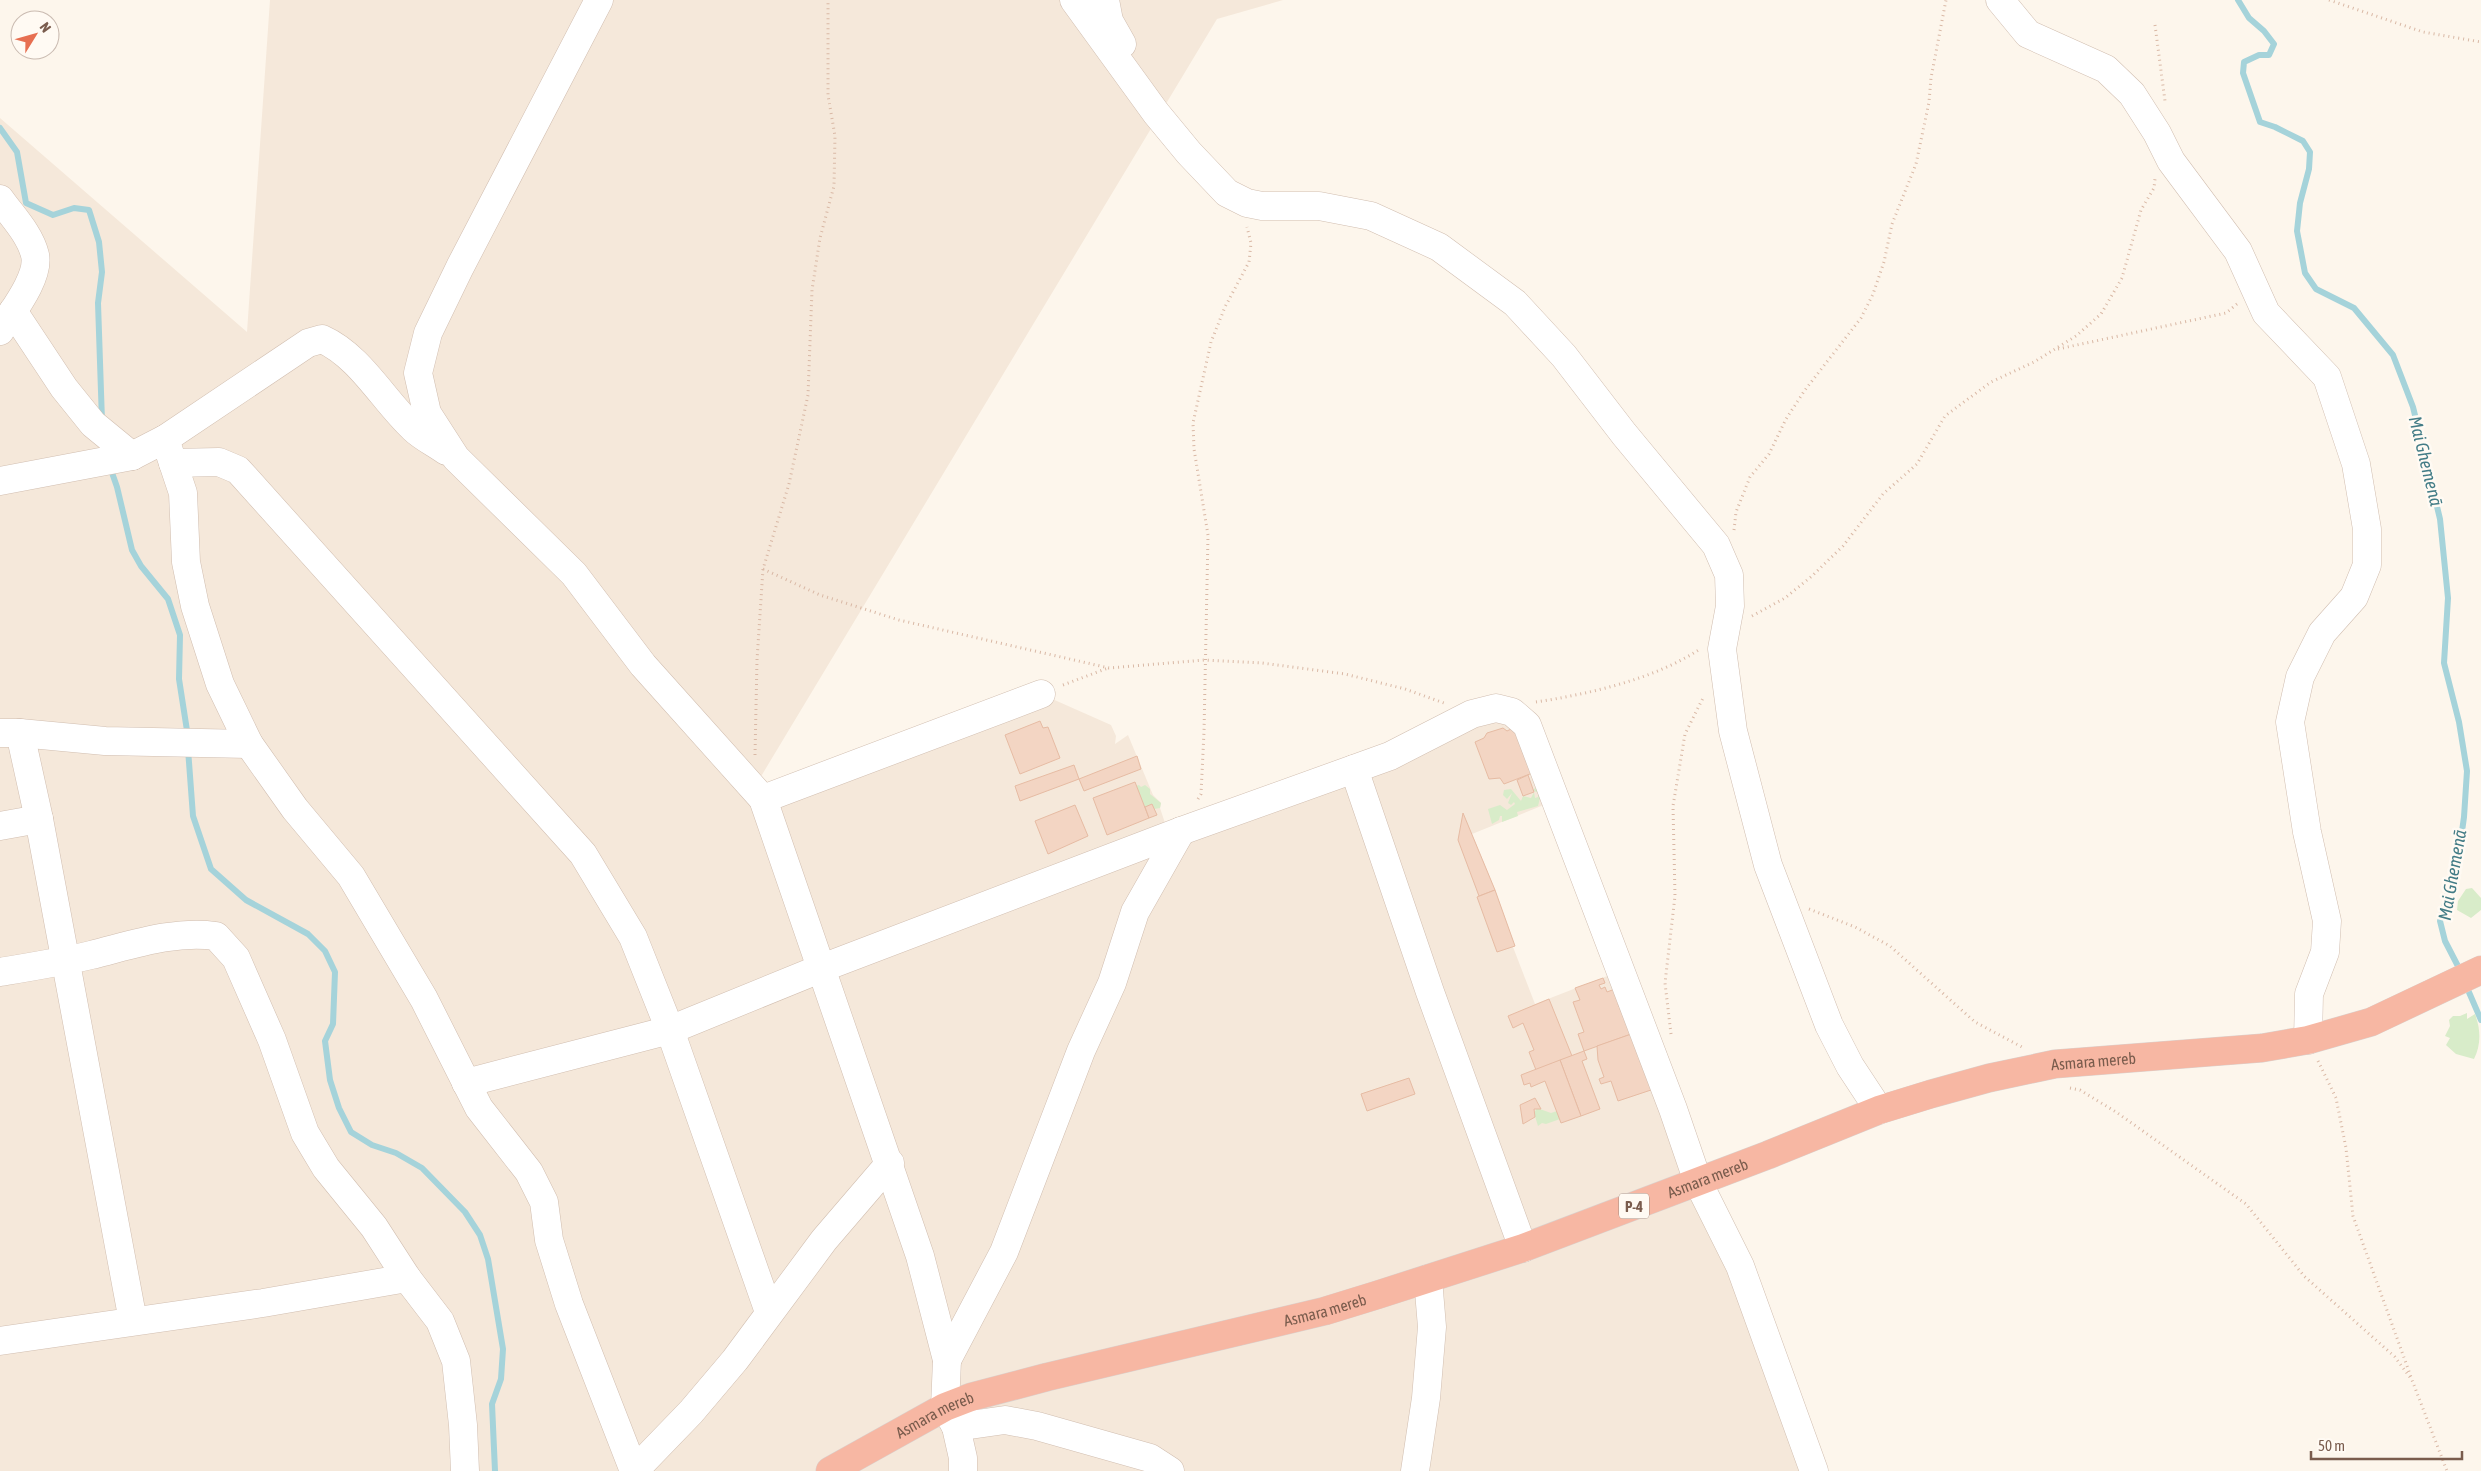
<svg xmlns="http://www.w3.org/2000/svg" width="2481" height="1471" viewBox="0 0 2481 1471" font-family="'Asap Condensed',sans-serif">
	<rect width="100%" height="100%" fill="#fdf6ec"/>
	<path fill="#f5e8da" d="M270,0h1013l-66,19 -463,769 287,-94 70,31 5,11 -1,8 13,-9 25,60 8,8 -1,5 9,27 343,-123 44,88 -84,34 23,56 20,56 -2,1 22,57 85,-33 194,500h-1814v-1353l247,214z"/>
	<g fill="#d8ecc9">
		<path d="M1139,785l2,2 4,-2 5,4v5l11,9 -1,5 -6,1 -2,-5 -7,3 -9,-21z"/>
		<path d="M1537,787l3,11 -2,8 -21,6 1,4 -16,6v-6h-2l-1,4 -7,4 -4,-15 12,-4 7,5 8,-6 -1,-2 -3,3 -3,-2 4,-10 -5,6 -4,-4 1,-5 7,-1 10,12 2,-5 8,2 3,-6 1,6 3,-1v-4l-5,-3z"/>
		<path d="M2472,888l9,10v12l-10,8 -14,-8 1,-9 8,-12z"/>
		<path d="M2467,1013v6l8,-5c6,16 6,31 -1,45l-18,-5 -10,-9 4,-7 -5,-2 5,-10 -1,-6 4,-4h7z"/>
		<path d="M1537,1108l14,5 6,-2 3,8 -14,5 -4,-1 -4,3 -4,-13z"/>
	</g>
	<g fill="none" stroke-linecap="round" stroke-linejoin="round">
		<g stroke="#a5d3da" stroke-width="6">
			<path d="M2238,0l11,18 15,13 10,13 -5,11h-10l-15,7 -1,11 17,49 15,5 28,14 7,11 -1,17 -9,34 -3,28 8,42 11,16 38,19 39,47 20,52 27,112 8,79 -4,65 15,59 8,49 -3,46 -5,36 -19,68 5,20 16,31"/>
			<path d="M0,128l17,24 9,51 27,12 21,-7 15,2 10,32 3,30 -4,31 4,118"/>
			<path d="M110,467l7,20 15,63 9,16 27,33 12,36 -1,44 9,58"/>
			<path d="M188,749l5,67 18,53 35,31 62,34 17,17 10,21 -2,52 -8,17 5,39 9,28 12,24 21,13 24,8 26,15 43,44 15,23 8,24 15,90 -2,30 -9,25 3,67"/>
			<path d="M2465,983l16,37"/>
		</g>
	</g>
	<g fill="#f3d5c3" stroke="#e6bba3">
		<path d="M1040,721l3,7 5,-1 12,31 -40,16 -15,-39z"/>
		<path d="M1515,727l20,45 -31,12 -4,-6 -11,1 -14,-37 9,-4 3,-5 16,-5 4,3z"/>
		<path d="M1137,756l4,13 -57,22 -5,-12z"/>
		<path d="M1074,765l5,14 -59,22 -5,-15z"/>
		<path d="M1528,775l6,17 -11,4 -6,-16z"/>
		<path d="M1135,782l14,36 -42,17 -14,-37z"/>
		<path d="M1152,804l5,11 -8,3 -4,-11z"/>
		<path d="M1075,805l13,31 -40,18 -13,-33z"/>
		<path d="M1463,813l32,77 -16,6 -21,-56z"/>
		<path d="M1495,890l20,56 -18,6 -20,-55z"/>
		<path d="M1603,978l2,5 -6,2 2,4 4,-2 2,5 13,-5 5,15 -7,2 6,14 7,-2 6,16 -53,19 -6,-17 6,-2 -11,-30 7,-2 -5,-12z"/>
		<path d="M1549,999l23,57 -36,14 -7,-18 5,-2 -11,-27 -10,5 -5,-12z"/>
		<path d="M1637,1032l23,55 -42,14 -7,-20 -10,3 -2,-5 5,-2 -6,-17 -1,-14z"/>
		<path d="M1584,1051l3,8 -5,2 18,48 -19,7 -21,-56z"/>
		<path d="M1560,1060l21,56 -20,7 -16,-42 -14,6 -1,-4 -6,2 -3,-10z"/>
		<path d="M1409,1078l6,16 -48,17 -6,-17z"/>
		<path d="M1535,1098l6,11h-7l1,8 -12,7 -3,-19z"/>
	</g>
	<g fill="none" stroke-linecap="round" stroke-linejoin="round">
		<defs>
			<g id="minor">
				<path d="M599,0l-139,267 -32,66 -10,40 9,40 29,45 118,116 69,91 120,134 157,457 27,104 -2,47 11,20 7,31v13"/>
				<path d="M1074,0l82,113 33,40 38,40 20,10 15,3h57l52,10 68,31 76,56 49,53 60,78 92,111 13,30 1,31 -8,43 11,82 35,134 61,160 21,41 29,44"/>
				<path d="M1105,0l4,21 13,23"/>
				<path d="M2000,0l28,34 78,35 26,25 25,39 14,28 67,90 28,62 61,64 29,87 11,65v36l-13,32 -32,36 -22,44 -10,45 17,110 20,89 -2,31 -16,42 -1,46"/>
				<path d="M0,199c12,17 30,35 35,56 5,22 -23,57 -35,76"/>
				<path d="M13,311l51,77 29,36 39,32"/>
				<path d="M165,439l18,54 3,69 9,44 25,78 29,60 46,65 56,67 73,123 55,109 50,64 15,30 5,38 20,64 65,167"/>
				<path d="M173,463l46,-1 19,8 345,384 50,83 37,93 99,282"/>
				<path d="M0,481l132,-25 33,-17 143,-96 14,-4c38,17 61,61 91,89 9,9 22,15 33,23"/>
				<path d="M0,733h20l85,8 144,3"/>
				<path d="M20,733l19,86 94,502"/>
				<path d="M1354,769l76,223 93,256"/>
				<path d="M763,799l278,-105"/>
				<path d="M0,826l39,-7"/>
				<path d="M0,972c30,-5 61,-10 91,-17 41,-10 83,-25 125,-19l20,22 36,82 33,93 21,35 48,59 33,51 33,43 16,40 7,64 2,46"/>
				<path d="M466,1083l204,-53 152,-62 359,-137 209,-75 82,-42 24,-6 16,4 15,13 146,384 25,73 42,84 74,205"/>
				<path d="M0,1341l263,-38 144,-25"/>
				<path d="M947,1360l57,-108 77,-201 31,-68 23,-71 46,-81"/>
				<path d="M956,1427l49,-7 32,6 113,32 20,13"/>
				<path d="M634,1471l57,-59 44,-52 89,-120 66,-77"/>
				<path d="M1415,1471l11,-73 6,-71 -4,-48"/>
			</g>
			<g id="highway">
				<path id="s1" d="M830,1471l115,-64 26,-10 76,-20 278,-66 52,-16 146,-47 245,-93 111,-45 52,-16 58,-16 66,-14 207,-16 46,-8 63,-18 110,-52"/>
			</g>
		</defs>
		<use href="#minor" stroke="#d1beb0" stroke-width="29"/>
		<use href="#highway" stroke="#dad1cd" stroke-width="29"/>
		<g stroke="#d9b8a5" stroke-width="3" stroke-dasharray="1 4" stroke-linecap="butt">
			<path d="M2329,0l94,32 58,10"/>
			<path d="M2155,25l10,76"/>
			<path d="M2058,349l168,-36 11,-9"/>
			<path d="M1734,530l2,-18 14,-35 19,-23 17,-35 19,-29 56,-72 12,-24 11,-32 8,-38 24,-60 13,-62 2,-24 15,-78"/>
			<path d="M763,569l57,26 79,25 210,48 96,-8 57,3 83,11 60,15 39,14"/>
			<path d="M1752,616l33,-18 27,-22 31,-30 40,-52 34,-30 28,-48 46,-34 43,-20 42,-26 25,-22 21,-36 19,-68 13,-22 1,-9"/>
			<path d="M1063,685l45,-17"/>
			<path d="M1536,702c53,-8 119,-23 164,-53"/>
			<path d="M755,755l2,-95 6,-91 26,-85 19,-89 4,-105 8,-52 14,-52 1,-50 -7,-41v-95"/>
			<path d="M1198,799l3,-5 3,-62 4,-197 -14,-86 -1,-26 18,-81 14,-35 24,-45 2,-19 -4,-16"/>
			<path d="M1809,909l46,18 35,19 85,76 47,25"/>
			<path d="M1671,1034l-6,-51 10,-87 -2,-90 12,-72 19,-38"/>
			<path d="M2318,1061l18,37 10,50 7,68 58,161"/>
			<path d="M2070,1088l10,2 36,22 130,92 58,72 91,81 17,23 35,91"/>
		</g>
		<use href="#minor" stroke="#fff" stroke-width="28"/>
		<use href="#highway" stroke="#f7b7a3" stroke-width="28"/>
	</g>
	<g text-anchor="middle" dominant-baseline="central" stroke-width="5" stroke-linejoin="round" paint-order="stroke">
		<rect fill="#fffaf3" stroke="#a28b7f" stroke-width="1" x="1619" y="1193.5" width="30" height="25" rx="4"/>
		<g font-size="15" font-weight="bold" fill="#7a5c4d">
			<text x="1634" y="1206">P-4</text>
		</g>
		<g font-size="16" fill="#7a5c4d" stroke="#fffaf3">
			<text stroke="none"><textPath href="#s1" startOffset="1334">Asmara mereb</textPath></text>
			<text stroke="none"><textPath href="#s1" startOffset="929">Asmara mereb</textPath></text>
			<text stroke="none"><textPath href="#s1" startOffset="524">Asmara mereb</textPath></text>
			<text stroke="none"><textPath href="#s1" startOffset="119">Asmara mereb</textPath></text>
		</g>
		<g font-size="18" font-style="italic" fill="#437c86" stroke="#fffaf3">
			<text transform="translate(2426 461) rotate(76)">Mai Ghemenā</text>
			<text transform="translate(2452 875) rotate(-80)">Mai Ghemenā</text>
		</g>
	</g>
	<g transform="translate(35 35) rotate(53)"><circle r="24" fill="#fffaf3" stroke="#cabbb1"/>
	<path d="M0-4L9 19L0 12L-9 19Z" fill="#e76f51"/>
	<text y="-8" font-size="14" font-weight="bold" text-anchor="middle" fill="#7a5c4d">N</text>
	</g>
	<path d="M2311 1451v8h151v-8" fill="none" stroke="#7a5c4d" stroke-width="2.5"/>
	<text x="2318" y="1451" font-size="15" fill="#7a5c4d" stroke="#fffaf3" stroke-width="4" paint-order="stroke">50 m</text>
</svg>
